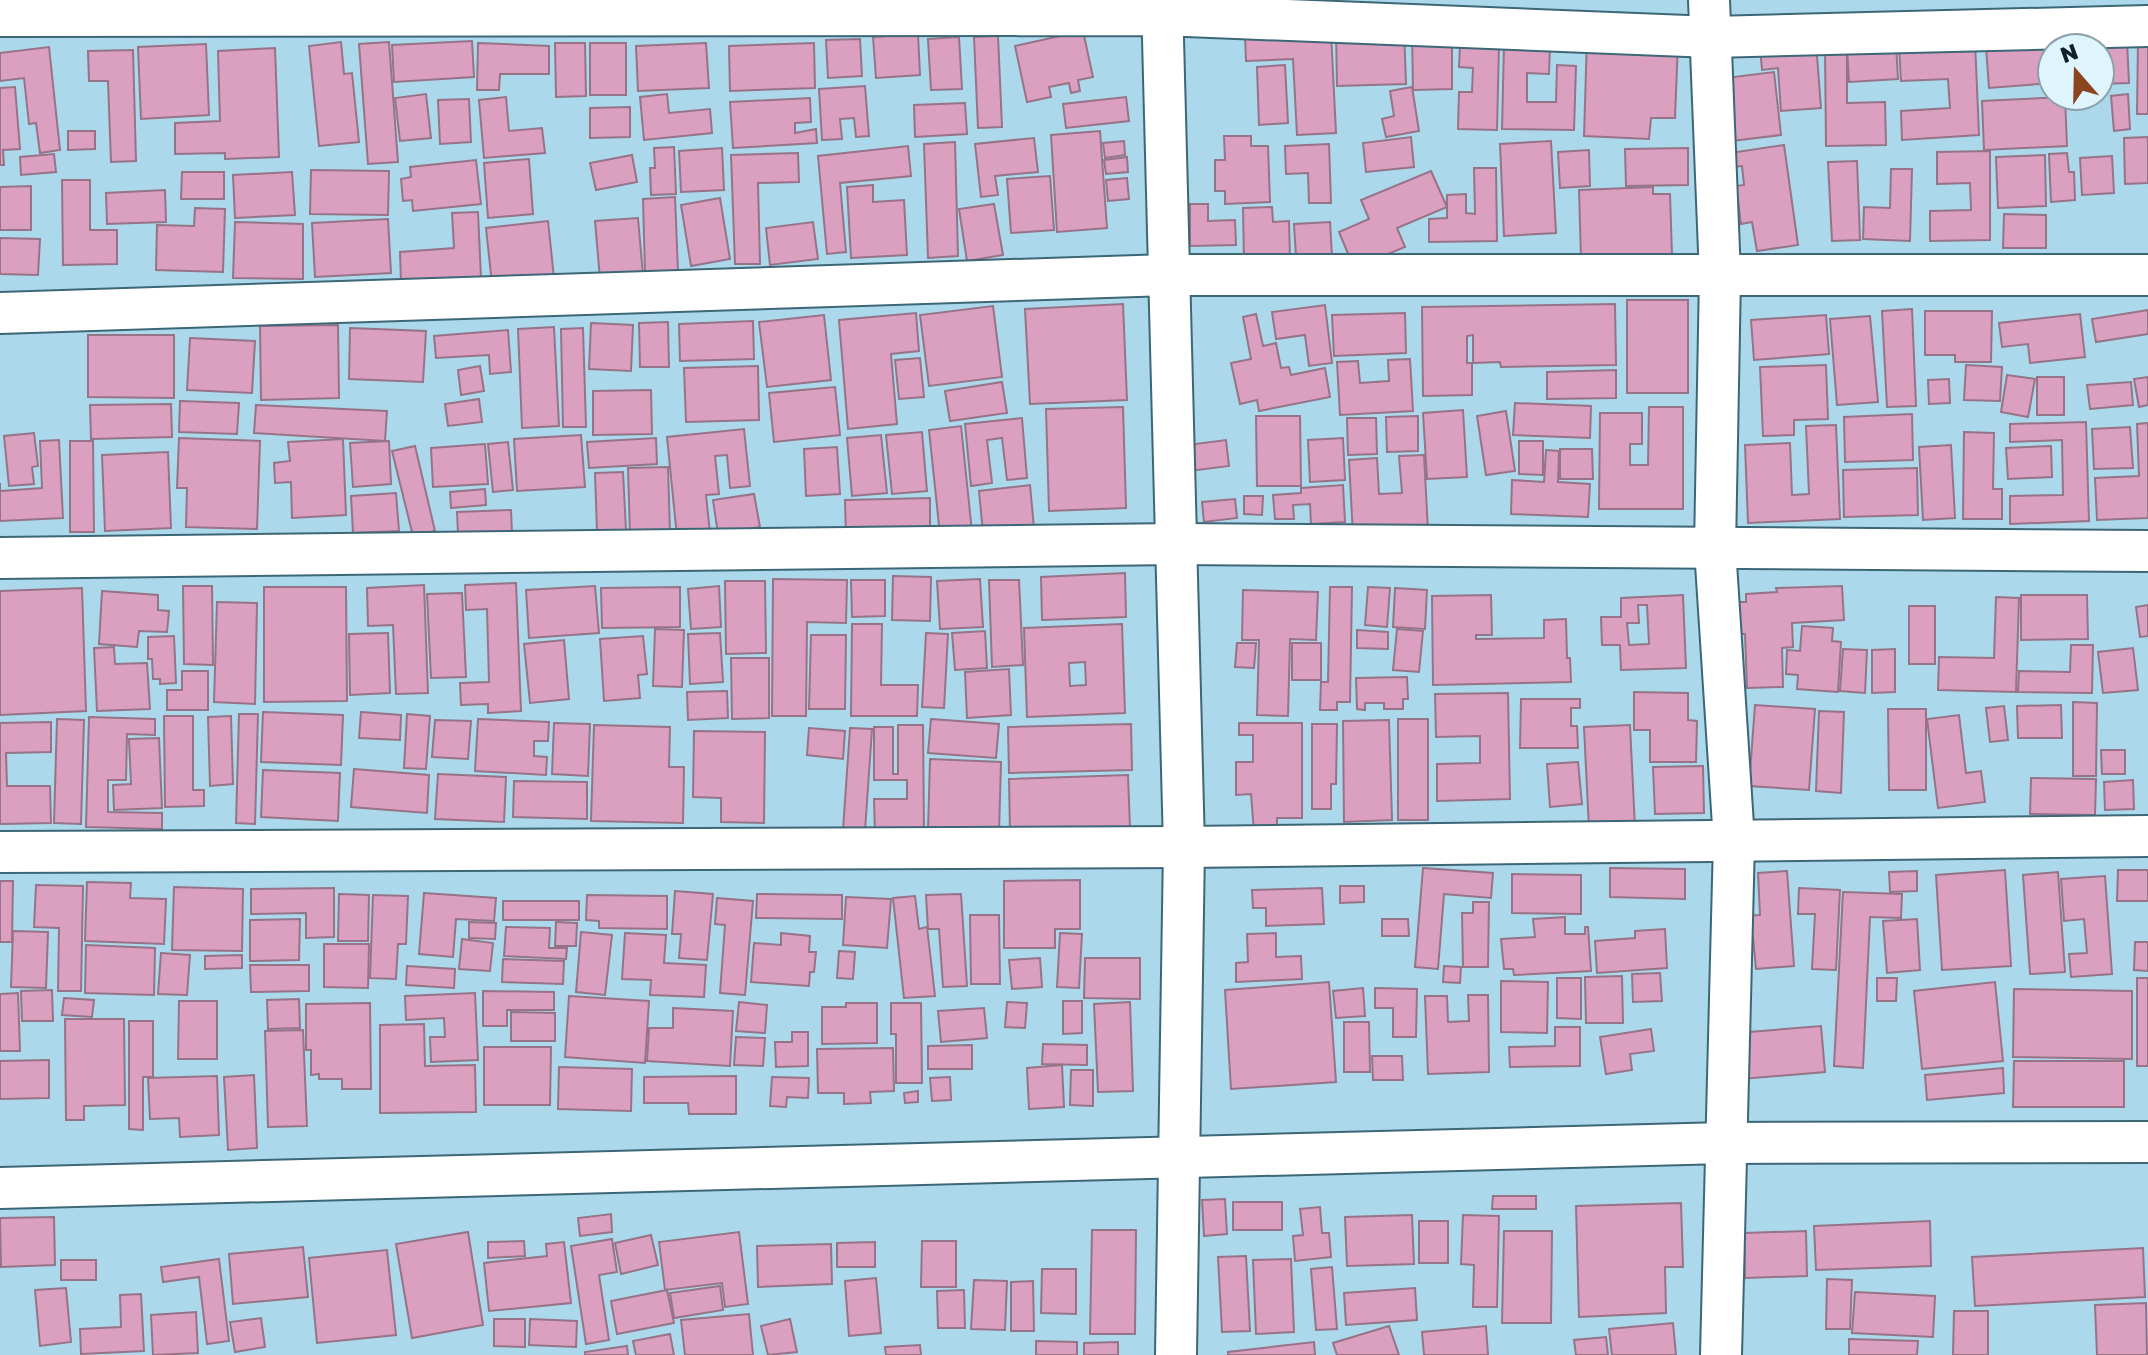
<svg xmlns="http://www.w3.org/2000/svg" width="2148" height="1355" viewBox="0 0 2148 1355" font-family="'Golos Text',sans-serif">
	<rect width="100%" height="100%" fill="#abd8eb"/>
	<g fill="#dba0c0" stroke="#977387" stroke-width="2" fill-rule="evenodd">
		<path d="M1404,29l2,55 -69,2 -1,-55z"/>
		<path d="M1083,31l10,46 -15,3 2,11 -9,2 -2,-10 -20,4 2,10 -24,5 -12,-56z"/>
		<path d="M1331,33l5,100 -39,2 -4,-76 -47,2 -1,-24z"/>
		<path d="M918,34l2,41 -44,3 -3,-41z"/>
		<path d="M1412,34h40v55l-39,1z"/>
		<path d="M998,36l4,91 -24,1 -4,-91z"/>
		<path d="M959,37l3,52 -31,1 -3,-51z"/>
		<path d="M1587,38l91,4 -3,76h-24l-2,21 -65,-3z"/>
		<path d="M860,39l2,37 -34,2 -2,-38z"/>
		<path d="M472,41l2,36 -80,5 -2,-37z"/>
		<path d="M1975,41l4,94 -77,5 -1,-29 49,-3 -2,-29 -47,2 -2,-36z"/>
		<path d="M2048,41l4,42 -63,5 -3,-41z"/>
		<path d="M2127,41l2,42 -29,1v-36h-35z"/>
		<path d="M341,42l3,32 8,-1 7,69 -40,4 -10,-100z"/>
		<path d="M389,42l9,120 -30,2 -9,-120z"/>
		<path d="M2138,42h10v72h-11z"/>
		<path d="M478,43l71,3v28h-49l-1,16h-22z"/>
		<path d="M555,43h30l1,53 -30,1z"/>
		<rect x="590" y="43" width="36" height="52"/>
		<path d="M706,43l3,45 -71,3 -2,-45z"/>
		<path d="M814,43l1,45 -85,3 -1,-45z"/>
		<path d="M1816,43l5,65 -40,3 -3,-43 -16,2 -2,-23z"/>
		<path d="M206,44l3,71 -68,4 -3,-72z"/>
		<path d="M1504,44l46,1 -1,29 -22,-1v29h29l1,-37 19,1 -2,64 -72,-1z"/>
		<path d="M1896,44l2,35 -49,3 -2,-35z"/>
		<path d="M1460,45h39l-2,85 -39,-1 1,-37h13l1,-24 -14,-1z"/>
		<path d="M49,47l11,103 -20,3 -4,-30 -7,1 -5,-46 -24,3v-28z"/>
		<path d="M275,48l4,109 -54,2v-6l-50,1v-31l45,-2 -2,-70z"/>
		<path d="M133,50l3,111 -25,1 -3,-81h-19l-1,-30z"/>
		<path d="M1825,52l22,1v50l38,-1 1,43 -60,1z"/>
		<path d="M1285,65l3,58 -29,2 -2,-58z"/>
		<path d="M1774,72l7,63 -57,7 -7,-63z"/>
		<path d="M865,86l4,50 -13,1 -2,-19 -14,1 2,20 -20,1 -3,-51z"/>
		<path d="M15,87l5,62 -17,1 1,15h-4v-77z"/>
		<path d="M1412,87l7,44 -33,6 -4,-18 12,-3 -4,-25z"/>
		<path d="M426,94l5,44 -31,3 -5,-43z"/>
		<path d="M667,94l2,19 41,-4 2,24 -68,7 -4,-43z"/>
		<path d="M2128,94l2,35 -16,2 -3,-35z"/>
		<path d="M506,97l3,34 33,-3 3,25 -61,5 -5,-58z"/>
		<path d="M1126,97l3,24 -63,7 -3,-24z"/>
		<path d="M2065,97l2,49 -83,4 -2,-49z"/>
		<path d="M810,98l1,24 -16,1v10l21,-4 1,14 -84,5 -3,-46z"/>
		<path d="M469,99l2,43 -31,2 -2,-44z"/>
		<path d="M965,103l2,31 -52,3 -1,-32z"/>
		<path d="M630,107v30l-40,1v-30z"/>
		<path d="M68,131h27v18l-27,1z"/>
		<path d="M1100,131l7,97 -50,4 -6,-97z"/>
		<path d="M1224,136h27v10h17l2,56 -45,2v-13h-10v-31h10z"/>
		<path d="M1411,137l3,30 -48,5 -3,-29z"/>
		<path d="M2148,137v46l-23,1 -1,-46z"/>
		<path d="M1034,138l4,34 -43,4 3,19 -17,2 -6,-53z"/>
		<path d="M1124,141l1,14 -20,3 -2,-15z"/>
		<path d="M1551,141l5,92 -52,3 -4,-92z"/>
		<path d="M955,142l3,114 -30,2 -4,-114z"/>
		<path d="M1329,144l2,59h-22l-1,-30 -22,1 -1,-28z"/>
		<path d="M1784,145l14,100 -41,6 -5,-29 -11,2 -5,-38 8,-1 -2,-19 -10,1 -2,-14z"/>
		<path d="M908,146l3,30 -71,7 6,69 -19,2 -9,-98z"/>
		<path d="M674,147l2,47 -25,1 -1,-27h5l-1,-20z"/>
		<path d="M722,148l2,42 -43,2 -2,-41z"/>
		<path d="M1688,148v37l-62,1 -1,-37z"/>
		<path d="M1589,150l1,36 -30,2 -2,-36z"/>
		<path d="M1990,151v89l-60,1v-30l41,-1 -1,-27 -33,1v-32z"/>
		<path d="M798,153l1,29 -41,1 2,81h-25l-4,-109z"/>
		<path d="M2067,153l2,19h5l1,28 -24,2 -2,-48z"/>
		<path d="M54,154l2,18 -35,3 -1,-18z"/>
		<path d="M632,155l5,27 -41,8 -6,-27z"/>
		<path d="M2045,155l1,51 -48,2 -2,-51z"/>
		<path d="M2112,156l2,37 -32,2 -2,-37z"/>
		<path d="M1127,157l1,15 -22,2 -2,-14z"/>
		<path d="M529,159l4,55 -45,4 -4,-55z"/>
		<path d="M476,160l5,44 -68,7 -1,-11 -9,1 -2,-22 10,-2 -1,-10z"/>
		<path d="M1857,161l3,79 -28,1 -4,-79z"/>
		<path d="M1474,168h22l1,73 -68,1v-23l18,-1v-23l19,-1v19l9,1z"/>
		<path d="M1891,169h21l-2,72 -47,-2 1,-32 26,1z"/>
		<path d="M311,170l78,1 -1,44 -78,-1z"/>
		<path d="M1431,171l16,36 -50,21 8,19 -51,21 -15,-36 30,-13 -8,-19z"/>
		<path d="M182,172h42v27h-43z"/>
		<path d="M292,172l3,43 -60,3 -2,-43z"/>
		<path d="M1050,176l4,54 -43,3 -4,-54z"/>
		<path d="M1127,178l2,21 -21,2 -2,-21z"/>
		<path d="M62,180h28v50h27v34l-54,1z"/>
		<path d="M873,185v17l31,-2 3,55 -56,3 -4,-71z"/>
		<path d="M31,186v44h-31v-43z"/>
		<path d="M1653,187v7h17l2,61 -91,3 -2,-68z"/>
		<path d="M165,190l1,32 -59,2 -1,-31z"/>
		<path d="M675,197l3,74 -33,2 -2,-74z"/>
		<path d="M720,198l10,61 -39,7 -10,-61z"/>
		<path d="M994,204l9,51 -36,6 -8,-52z"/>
		<path d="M1190,204h18v17l27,-1 1,25 -46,1z"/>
		<path d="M1272,207l1,15 16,-1 1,38 -46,1 -1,-52z"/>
		<path d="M195,208l30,1 -2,63 -67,-2 1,-45 37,1z"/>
		<path d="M478,212l3,66 -80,5 -1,-31 54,-4 -2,-35z"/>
		<path d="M2004,214l42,1v33h-43z"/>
		<path d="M638,218l5,57 -43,4 -5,-58z"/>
		<path d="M388,219l3,54 -76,4 -3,-54z"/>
		<path d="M548,221l6,57 -62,6 -6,-56z"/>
		<path d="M235,222l68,2v55l-70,-1z"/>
		<path d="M813,222l5,37 -48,6 -4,-37z"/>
		<path d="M1330,222l2,34 -36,1 -2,-33z"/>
		<path d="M0,238l40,1 -2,36 -38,-1z"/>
		<rect x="1627" y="300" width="61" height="93"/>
		<path d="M1123,304l4,96 -97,4 -5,-95z"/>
		<path d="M1615,304l1,61 -115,2 -1,-5 -27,1v-28l-6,1v27h5v32l-49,1 -1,-89z"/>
		<path d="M1325,305l7,58 -23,3 -4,-31 -29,4 -4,-27z"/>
		<path d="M993,306l9,71 -73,9 -9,-71z"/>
		<path d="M1912,309l4,97 -29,1 -5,-96z"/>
		<path d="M2148,310v24l-52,8 -4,-23z"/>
		<path d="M1925,311h67l-1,51h-36v-7h-30z"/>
		<path d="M916,313l3,38 -28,3 6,70 -49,5 -9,-109z"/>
		<path d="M1405,313l1,40 -72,3 -2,-41z"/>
		<path d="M1256,314l7,32 13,-3 5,25 8,-1 2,8 34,-7 5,29 -71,14 -2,-11 -17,4 -9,-41 20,-4 -8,-42z"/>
		<path d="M2080,314l5,43 -55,6 -2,-19 -26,3 -3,-24z"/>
		<path d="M824,315l7,65 -64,7 -8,-65z"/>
		<path d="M1826,315l3,39 -75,6 -3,-40z"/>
		<path d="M1870,316l8,86 -41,3 -7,-86z"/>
		<path d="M753,321l1,38 -74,2 -1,-37z"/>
		<path d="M668,322l1,45h-29l-1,-44z"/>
		<path d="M591,323l42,2 -2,46 -42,-2z"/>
		<path d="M338,325l1,73 -78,2 -1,-74z"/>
		<path d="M554,327l5,99 -37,2 -4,-99z"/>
		<path d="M350,328l76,3 -3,51 -74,-3z"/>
		<path d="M583,328l3,99h-23l-2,-98z"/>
		<path d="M508,330l3,42 -21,2 -1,-19 -53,3 -2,-22z"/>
		<path d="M88,335h86v63l-86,-1z"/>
		<path d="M190,338l65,3 -3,52 -65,-3z"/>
		<path d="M920,358l4,39 -25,2 -4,-39z"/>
		<path d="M1410,359l3,52 -73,4 -3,-53 21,-1 2,22 29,-2 -1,-21z"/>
		<path d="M1826,365l2,54 -34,1v15l-31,1 -3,-69z"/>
		<path d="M1966,365l36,2 -2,34 -36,-1z"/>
		<path d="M480,366l4,25 -23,4 -3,-25z"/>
		<path d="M758,366l1,54 -73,2 -2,-54z"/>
		<path d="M1616,370v28l-69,1v-27z"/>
		<path d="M2007,375l28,4 -7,38 -27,-5z"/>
		<rect x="2037" y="377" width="27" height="38"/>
		<path d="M2148,377v28l-9,2 -5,-28z"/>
		<path d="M1949,379l1,24 -21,1 -1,-24z"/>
		<path d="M1002,382l5,31 -57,8 -5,-30z"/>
		<path d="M2131,382l2,23 -43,4 -3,-24z"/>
		<path d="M835,387l5,48 -66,7 -5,-49z"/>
		<path d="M651,390l1,44 -59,1v-44z"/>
		<path d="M479,399l3,23 -34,4 -3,-22z"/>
		<path d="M180,401l59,2 -2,31 -58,-2z"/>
		<path d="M1515,403l76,3 -1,32 -77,-3z"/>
		<path d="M171,404l1,33 -81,2 -1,-34z"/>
		<path d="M256,405l131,6 -2,30 -131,-8z"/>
		<path d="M1123,407l3,101 -77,3 -3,-102z"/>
		<path d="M1649,407h34v102h-84l1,-96h42v31h-12v21h18z"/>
		<path d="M1463,410l4,67 -40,2 -4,-66z"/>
		<path d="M1506,411l9,60 -29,4 -9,-59z"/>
		<path d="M1912,414l1,46 -68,2 -1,-45z"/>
		<path d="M1256,416h44l1,70h-44z"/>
		<path d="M1418,416v35l-31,1 -1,-35z"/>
		<path d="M1022,418l5,60 -20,2 -5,-42 -15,2 5,43 -21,3 -6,-62z"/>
		<path d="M1347,418h29l1,36 -29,1z"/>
		<path d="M2086,422l3,99 -79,3v-28l53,-1 -1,-55 -52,2v-18z"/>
		<path d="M2148,423v95l-51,2 -2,-42 44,-2 -2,-52z"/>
		<path d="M1836,425l4,94 -92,4 -3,-78 45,-2 2,52 17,-1 -3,-68z"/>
		<path d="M961,426l11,106 -32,3 -11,-105z"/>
		<path d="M2130,427l3,41 -39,1 -2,-40z"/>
		<path d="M744,429l6,57 -20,2 -3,-33 -12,1 4,38 -13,1 4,38 -33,4 -10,-100z"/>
		<path d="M922,432l5,59 -35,3 -6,-59z"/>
		<path d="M1964,432l30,1 -1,56h9v30h-39z"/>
		<path d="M34,433l4,33 -6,1 2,17 -25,2 -5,-50z"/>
		<path d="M581,435l4,52 -68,4 -3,-52z"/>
		<path d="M881,435l6,58 -35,3 -5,-58z"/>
		<path d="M179,438l81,3 -3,88 -71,-2 1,-39h-10z"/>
		<path d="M656,438l1,26 -68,4 -2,-26z"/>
		<path d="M1343,438l2,42 -35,2 -2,-42z"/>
		<path d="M343,439l3,76 -54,3 -1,-36 -16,1 -1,-20 16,-2 -2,-19z"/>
		<path d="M59,440l4,78 -63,3v-38v8l42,-3 -2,-47z"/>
		<path d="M1226,440l3,26 -39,5 -3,-26z"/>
		<path d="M70,441h23l1,91h-24z"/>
		<path d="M389,441l2,43 -38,3 -3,-44z"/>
		<path d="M1519,441h24v34l-24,-1z"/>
		<path d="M508,442l5,48 -20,2 -5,-48z"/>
		<path d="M485,444l3,40 -55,3 -2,-39z"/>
		<path d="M1951,445l4,73 -32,2 -4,-73z"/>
		<path d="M415,446l20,85 -22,5 -21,-85z"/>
		<path d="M2051,446l1,31 -44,2 -2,-31z"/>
		<path d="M837,447l3,47 -34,2 -2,-47z"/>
		<path d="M1560,449h32l1,30h-33z"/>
		<path d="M1546,450l13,1 -1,31 32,2 -2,33 -77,-3 1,-34 32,2z"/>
		<path d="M168,452l3,76 -66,3 -3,-76z"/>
		<path d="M1424,455l4,76 -75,4 -4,-75 28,-2 2,36 23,-1 -3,-37z"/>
		<path d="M668,467l2,66 -40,1 -2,-66z"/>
		<path d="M1917,468l1,47 -74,2 -1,-47z"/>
		<path d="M623,472l3,58 -29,2 -2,-59z"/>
		<path d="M1030,485l4,43 -51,5 -4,-42z"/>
		<path d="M1343,485l2,37 -34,2 -1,-20 -17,1 1,14h-19l-2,-24 28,-2v-5z"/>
		<path d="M485,489l1,16 -35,3 -1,-16z"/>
		<path d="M396,493l3,38 -46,2 -2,-37z"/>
		<path d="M754,494l6,33 -42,7 -5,-34z"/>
		<path d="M1244,496h19l-1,19 -18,-1z"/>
		<path d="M930,498v37l-84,2 -1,-37z"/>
		<path d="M1235,499l2,19 -33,4 -2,-20z"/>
		<path d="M511,510l1,23 -54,2 -1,-23z"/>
		<path d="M1125,573l1,44 -84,3 -1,-43z"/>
		<path d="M893,576l38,1 -1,44 -38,-1z"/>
		<path d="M773,579l74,1 -1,43 -39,-1 -1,94h-34z"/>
		<path d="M980,579l3,48 -43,2 -3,-48z"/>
		<path d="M851,580h34v36l-33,1z"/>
		<path d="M989,580h30l4,85 -31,2z"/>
		<path d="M725,581h40l1,72 -40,1z"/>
		<path d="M516,583l5,128 -33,2v-9l-27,1 -1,-22 29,-1 -2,-73 -21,1 -1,-25z"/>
		<path d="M424,585l4,108 -32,1 -3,-69 -25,1 -1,-38z"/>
		<path d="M183,586h29l1,79 -29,-1z"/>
		<path d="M595,586l4,47 -70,5 -3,-48z"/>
		<path d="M719,586l2,41 -30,2 -3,-40z"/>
		<path d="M1842,586l2,34 -52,3 1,24 -11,1 1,39 -36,1 -2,-54h-9l-1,-32h11v-8l31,-2 -1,-4z"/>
		<path d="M264,587h82l1,114 -83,1z"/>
		<path d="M680,587v40l-78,1 -1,-40z"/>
		<path d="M1330,587h22l-2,115h-13v8h-17l1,-28h7z"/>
		<path d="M1368,587l22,1 -3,39 -22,-2z"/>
		<path d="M82,588l4,123 -86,4v-124z"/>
		<path d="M1395,588l32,2 -2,39 -32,-2z"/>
		<path d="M1243,590l75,2 -2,48 -26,-1 -2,77 -31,-1 2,-75h-17z"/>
		<path d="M102,591l56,4v15l11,1 -2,21 -28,-1 -2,16 -38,-3z"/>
		<path d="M462,593l4,84 -35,1 -4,-84z"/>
		<path d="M1491,595l1,40h-16v4l68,-1v-18l22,-1 1,39h3l1,24 -138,3 -1,-89z"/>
		<path d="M1683,595l3,73 -65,2 -1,-25h-18l-1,-28h20v-19zM1638,605h9l2,39 -20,1 -2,-22h12z"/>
		<path d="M2021,595h66l1,44 -67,1z"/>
		<path d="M1996,597l23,1 -3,94 -78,-2 1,-33 55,1z"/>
		<path d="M217,602l40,1 -2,101 -41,-2z"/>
		<path d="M2148,605v31l-8,1 -4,-30z"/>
		<rect x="1909" y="606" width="26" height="58"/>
		<path d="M852,624h30l-1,61h37l-1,31h-66z"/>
		<path d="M1122,624l3,89 -98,4 -3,-89zM1085,662l1,23 -16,1 -1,-23z"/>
		<path d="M1802,626l31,2 -1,13 9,1 -3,50 -41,-3 1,-14 -12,-1 1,-24 13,1z"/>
		<path d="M655,629l29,1 -2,57 -29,-1z"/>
		<path d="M1397,629l26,2 -4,41 -26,-2z"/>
		<path d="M1357,630l31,2v17l-31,-1z"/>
		<path d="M985,631l2,37 -32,2 -3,-37z"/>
		<path d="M388,633l2,60 -40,2 -1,-61z"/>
		<path d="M720,633l3,49 -33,2 -2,-50z"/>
		<path d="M926,633l22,1 -4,74 -22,-1z"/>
		<path d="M811,635h35l-1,74h-36z"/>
		<path d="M174,636l2,47 -16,1v-5h-7l-1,-20h-4v-22z"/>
		<path d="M643,636l4,38 -9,1 2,23 -36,3 -4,-62z"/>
		<path d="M564,640l5,59 -39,4 -6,-59z"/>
		<path d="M1237,643h19l-2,25 -19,-1z"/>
		<rect x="1292" y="643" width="29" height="37"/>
		<path d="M2071,645h22l-1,48 -74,-1 1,-21 51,1z"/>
		<path d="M114,647l1,17 32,-1 3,46 -53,2 -3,-63z"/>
		<path d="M2133,648l5,42 -35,3 -5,-41z"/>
		<path d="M1843,649l24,1 -2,43 -25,-2z"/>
		<path d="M1895,649v43l-23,1v-43z"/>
		<path d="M731,658h38v60l-37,1z"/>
		<path d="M1009,669l2,46 -44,3 -2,-46z"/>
		<path d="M182,671h26v39h-41v-20h15z"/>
		<path d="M1407,677l1,22h-5v10h-19v-6h-19v7l-8,-1 -1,-31z"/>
		<path d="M727,691l1,27 -40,2 -1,-28z"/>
		<path d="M1634,692l54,1v27l9,1 -1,41h-46v-32h-16z"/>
		<path d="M1508,693l2,106 -73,2v-37l43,-1v-27l-44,1 -1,-43z"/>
		<path d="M1521,699h59v9h-9v18h6l1,22h-58z"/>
		<path d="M2073,702l24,1 -1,73h-23z"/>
		<path d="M1755,705l60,4 -6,81 -60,-4z"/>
		<path d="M2061,705l1,33h-44l-1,-32z"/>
		<path d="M2004,706l4,34 -18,2 -4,-34z"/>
		<path d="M1888,709h38v81h-37z"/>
		<path d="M1819,711l25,1 -3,81 -25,-2z"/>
		<path d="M263,712l80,3 -2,50 -80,-3z"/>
		<path d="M361,712l40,3 -1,25 -41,-2z"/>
		<path d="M239,714h19l-3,110 -19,-1z"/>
		<path d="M407,714l23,2 -4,53 -22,-1z"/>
		<path d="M1959,715l7,58 15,-2 4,31 -47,6 -11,-89z"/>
		<path d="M164,716h29v74h11v16l-39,1z"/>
		<path d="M231,716l2,68 -23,2 -2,-69z"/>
		<path d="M89,717l66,2v16l-28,-1 -1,46h-18v32l54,1v16l-76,-2z"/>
		<path d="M57,719l27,1 -3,104 -27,-1z"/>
		<path d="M478,719l71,3 -1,19h-14v15l13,1 -1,18 -71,-4z"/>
		<path d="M931,719l68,5 -3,34 -68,-5z"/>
		<rect x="1398" y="719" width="30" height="101"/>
		<path d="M435,720l36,1 -3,38 -36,-2z"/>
		<path d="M1389,720l3,100 -48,2 -1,-101z"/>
		<path d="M51,722v30l-45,1 1,33h43l1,37 -51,1v-101z"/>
		<path d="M554,723l36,1 -2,52 -36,-2z"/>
		<path d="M1239,723h63v95h-25v14h-23l-3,-38 -15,1v-33h17v-27h-14z"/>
		<path d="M1131,724l1,46 -123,3 -1,-46z"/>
		<path d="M1312,724h25l-1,60h-5v25h-19z"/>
		<path d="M594,725l76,2 -1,40h15l-1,56 -92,-2z"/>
		<path d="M898,725h25l1,109h-49l-1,-35h33v-19h-33v-53h19v47h5z"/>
		<path d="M1630,725l5,103 -46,2 -5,-103z"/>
		<path d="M809,728l36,3 -2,28 -36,-4z"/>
		<path d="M850,728l22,1 -7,102 -22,-1z"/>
		<path d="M694,731l71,1 -1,91 -43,-1v-24l-28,-1z"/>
		<path d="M159,738l3,70 -48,2 -1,-25 18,-1 -2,-45z"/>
		<path d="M2101,750h24v24h-23z"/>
		<path d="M930,759l71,3 -2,71 -71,-2z"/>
		<path d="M1578,762l4,42 -32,3 -3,-43z"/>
		<path d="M1703,766l1,47 -49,1 -2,-47z"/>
		<path d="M354,769l75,6 -2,38 -76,-6z"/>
		<path d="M263,770l77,3 -2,48 -77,-4z"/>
		<path d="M438,774l68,3 -2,45 -69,-3z"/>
		<path d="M1128,775l2,53 -120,3 -1,-52z"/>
		<path d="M2031,778l65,1 -1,36 -65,-1z"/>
		<path d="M2133,780l1,29 -29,1 -1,-28z"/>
		<path d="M514,781l73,1v37l-74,-2z"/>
		<path d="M1423,868l70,5 -2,25 -47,-4 -6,75 -23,-2z"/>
		<path d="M1610,868l75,1v30l-75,-2z"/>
		<path d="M2005,870l6,96 -69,4 -6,-95z"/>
		<path d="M2118,870h30v31h-31z"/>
		<path d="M1787,871l7,95 -38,3 -3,-32 -14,2 -2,-23 23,-1 -2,-42z"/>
		<path d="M1917,871v20l-27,1 -1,-20z"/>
		<path d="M2058,872l7,100 -35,2 -7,-99z"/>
		<path d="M1512,874l69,1v39l-69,-1z"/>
		<path d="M2105,876l7,98 -41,3 -2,-23 18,-1 -3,-34 -20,2 -3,-42z"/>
		<path d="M1080,880v49h-25v19h-51v-67z"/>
		<path d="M0,881h13l-1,61h-12z"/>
		<path d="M87,882l44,1 -1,15 36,1 -2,45 -79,-3z"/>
		<path d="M36,885l47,1 -2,105h-23l1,-63 -25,-1z"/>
		<path d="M1340,886h24v16l-24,1z"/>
		<path d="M174,887l69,2 -1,62 -70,-1z"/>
		<path d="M334,888v49l-28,1v-25l-55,1v-25z"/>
		<path d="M1322,888l2,36 -58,2v-18h-13l-1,-18z"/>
		<path d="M1799,888l41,2 -4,80 -24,-1 3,-55h-17z"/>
		<path d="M675,891l38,3 -6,66 -28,-2 2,-24h-9z"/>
		<path d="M1843,892l59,2 -1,24 -31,-1 -7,151 -29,-2z"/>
		<path d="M424,893l72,5 -2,23 -38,-2 -3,38 -34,-3z"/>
		<path d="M339,894l30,1 -1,46h-30z"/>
		<path d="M757,894l85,1v24l-86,-1z"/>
		<path d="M961,894l6,92 -24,1 -4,-58h-11l-2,-34z"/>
		<path d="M373,895l35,1 -2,48h-8l-2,35 -26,-1z"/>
		<path d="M587,895l80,1v33l-68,-1v-7l-13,-1z"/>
		<path d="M915,896l4,33 8,-2 8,69 -31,2 -11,-100z"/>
		<path d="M846,897l45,2 -4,49 -44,-3z"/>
		<path d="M717,898l36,3 -8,94 -25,-2 5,-68 -10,-1z"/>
		<rect x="503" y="901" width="76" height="19"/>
		<path d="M1473,902h16l-1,65h-25l-1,-54h11z"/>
		<path d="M970,915h29l1,69h-29z"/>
		<path d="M1565,917v17h20v-7h3l3,44 -77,4 -1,-6h-9l-3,-30 34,-2 -2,-18z"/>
		<path d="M300,919l-1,41 -49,1v-41z"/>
		<path d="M1382,919h26l1,17h-27z"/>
		<path d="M1917,919l3,51 -33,3 -4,-52z"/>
		<path d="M469,922l27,1 -1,16 -26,-1z"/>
		<path d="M556,922l21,1 -1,23h-21z"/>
		<path d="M506,927l44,1 -1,20h18l-1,11 -62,-3z"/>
		<path d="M1665,929l2,39 -70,5 -2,-32 40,-3v-7z"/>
		<path d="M13,931l35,1 -2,56 -35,-1z"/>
		<path d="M581,932l31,3 -7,60 -29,-3z"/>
		<path d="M625,933l41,2 -2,28 42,2 -2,32 -54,-2 1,-15 -29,-1z"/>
		<path d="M781,933l29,3 -1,16h7l-2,20h-4l-1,14 -58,-4 3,-39 27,2z"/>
		<path d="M1060,933l22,1 -3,54 -22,-1z"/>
		<path d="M1276,933v24l25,-1 1,23 -66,3v-19l12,-1 -1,-28z"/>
		<path d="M462,939l31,4 -3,28 -31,-2z"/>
		<path d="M2135,942h13v29l-14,-1z"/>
		<path d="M324,944h45l-1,44 -44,-1z"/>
		<path d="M86,945l69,3 -1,47 -69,-2z"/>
		<path d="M839,951l16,1 -2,27 -16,-1z"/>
		<path d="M161,953l29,2 -3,40 -29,-1z"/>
		<path d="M242,955v13l-37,1v-13z"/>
		<path d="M1040,958l2,29 -30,2 -3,-29z"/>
		<path d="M1085,958h55v41l-56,-1z"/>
		<path d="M503,959l61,2 -1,23 -61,-2z"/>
		<path d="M250,965h59v26l-58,1z"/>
		<path d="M407,966l48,3 -1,19 -48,-3z"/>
		<path d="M1444,966l17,1 -1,16 -17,-1z"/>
		<path d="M1660,973l2,28 -29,1 -1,-28z"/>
		<path d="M1622,976l1,47h-37l-1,-46z"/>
		<path d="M1557,978h24v41l-24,-1z"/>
		<path d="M1877,978h20l-1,23h-19z"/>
		<rect x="2137" y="978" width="11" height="88"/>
		<path d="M1501,981l47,1 -1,51 -46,-1z"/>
		<path d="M1329,982l7,100 -105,7 -6,-99z"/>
		<path d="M1995,982l8,79 -81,8 -8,-78z"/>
		<path d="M1363,988l2,28 -29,2 -3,-27z"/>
		<path d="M1375,988l42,1 -1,48h-23v-29h-18z"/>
		<path d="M2014,989l118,2v68l-119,-2z"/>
		<path d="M52,990l1,31h-31l-1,-30z"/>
		<path d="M483,991l71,1v18h-47v16h-24z"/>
		<path d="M18,993l2,58h-20v-57z"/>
		<path d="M475,993l3,67 -47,2 -1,-25h15l-1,-19 -38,2 -1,-24z"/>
		<path d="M1468,995h20l1,77 -61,2 -3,-78h22l1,26 21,-1z"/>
		<path d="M569,996l80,5 -4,62 -80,-6z"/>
		<path d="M64,998l30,2 -2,17 -30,-2z"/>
		<path d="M299,999l1,29 -32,1 -1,-29z"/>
		<path d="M179,1001h38v58h-39z"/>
		<path d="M1063,1001h19v32l-19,1z"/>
		<path d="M739,1002l28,3 -2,28 -29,-2z"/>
		<path d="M1007,1002l20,1 -2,25 -20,-1z"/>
		<path d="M1130,1002l3,89 -35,1 -4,-88z"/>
		<path d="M370,1003l1,86h-29v-10h-23v-5l-8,1v-25h-5v-46z"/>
		<path d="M846,1003h31v40l-55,1v-37h24z"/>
		<path d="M891,1003h30l1,80h-26v-49h-5z"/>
		<path d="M673,1008l60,3 -3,55 -83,-5 2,-33h24z"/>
		<path d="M984,1008l3,30 -46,4 -3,-31z"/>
		<path d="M511,1012l44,1v28h-44z"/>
		<path d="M65,1019h59l1,86 -41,1v14h-18z"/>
		<path d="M129,1021h24v56h-10v53l-14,-1z"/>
		<path d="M1344,1022h25l1,50h-26z"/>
		<path d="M424,1024l1,42 50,-1 1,47 -96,1v-88z"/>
		<path d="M1821,1026l4,46 -84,7 -4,-46z"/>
		<path d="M1555,1027h25v39l-70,1 -1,-20 46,-1z"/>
		<path d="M1651,1029l3,22 -24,3 2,16 -26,4 -6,-37z"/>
		<path d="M303,1030l4,96 -39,1 -3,-96z"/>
		<path d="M792,1032h16v34l-32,1 -1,-25h17z"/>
		<path d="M736,1037l29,1 -2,28 -29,-1z"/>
		<path d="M1043,1044l44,1v20l-45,-1z"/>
		<path d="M972,1045v24h-44v-23z"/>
		<path d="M484,1047h67l-1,58h-66z"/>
		<path d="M893,1048l1,43 -24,1 1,11 -27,1v-11h-26l-1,-44z"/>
		<path d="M1372,1056h30l1,24h-30z"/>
		<path d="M49,1060v38l-49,1v-38z"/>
		<path d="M2014,1061h110v46h-111z"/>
		<path d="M1062,1065l2,42 -35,2 -2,-41z"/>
		<path d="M559,1067l73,2 -1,42 -73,-2z"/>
		<path d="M2003,1068l1,25 -77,7 -2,-25z"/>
		<path d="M1071,1070h22v36l-23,-1z"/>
		<path d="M254,1075l3,73 -29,2 -4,-73z"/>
		<path d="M217,1076l2,59 -39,2 -1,-19 -29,1 -2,-41z"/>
		<path d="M736,1076v38h-47l-1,-11h-44v-26z"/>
		<path d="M772,1077l37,1 -1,20 -21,-1 -1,10 -16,-1z"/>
		<path d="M950,1077l1,23 -19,1 -2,-23z"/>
		<path d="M918,1091v11l-13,1 -1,-10z"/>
		<path d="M1493,1196h43v13h-44z"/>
		<path d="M1225,1199l2,35 -23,2 -2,-36z"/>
		<rect x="1233" y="1202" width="49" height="28"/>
		<path d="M1681,1203l2,64h-18l1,46 -87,4 -3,-111z"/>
		<path d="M1320,1207l2,26h7l2,24 -36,4 -2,-25 10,-1 -3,-26z"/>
		<path d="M611,1214l1,18 -32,4 -2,-18z"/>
		<path d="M1412,1215l2,49 -67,2 -2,-49z"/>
		<path d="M1463,1215l36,1 -2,91h-24l1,-42 -13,-1z"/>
		<path d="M54,1217l1,48 -54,2 -1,-49z"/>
		<rect x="1419" y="1221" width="29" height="42"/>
		<path d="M1930,1221l1,45 -115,4 -2,-44z"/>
		<path d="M1092,1230h44l-1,104h-45z"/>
		<path d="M1504,1231h48l-1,92h-49z"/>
		<path d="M1806,1231l1,45 -62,2 -1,-45z"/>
		<path d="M468,1232l15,93 -71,13 -16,-94z"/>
		<path d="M739,1232l9,72 -23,3 -3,-24 -57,7 -6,-48z"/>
		<path d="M651,1235l7,30 -37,9 -6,-31z"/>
		<path d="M612,1239l5,33 -18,3 10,65 -23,4 -15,-98z"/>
		<path d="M524,1241l1,15 -37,2v-16z"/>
		<path d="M922,1241h34v46h-35z"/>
		<path d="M564,1242l7,61 -82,8 -5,-48 63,-7 -1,-12z"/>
		<path d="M875,1242v25h-38v-24z"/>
		<path d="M831,1244l1,40 -74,3 -1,-41z"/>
		<path d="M303,1247l5,50 -75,7 -4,-50z"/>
		<path d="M2143,1248l2,49 -170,9 -3,-49z"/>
		<path d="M387,1250l9,85 -79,8 -8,-85z"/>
		<path d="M1246,1256l4,75 -28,1 -4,-75z"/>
		<path d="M219,1259l10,82 -22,3 -8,-67 -36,5 -2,-15z"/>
		<path d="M1291,1259l3,73 -38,2 -3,-74z"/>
		<rect x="61" y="1260" width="35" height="20"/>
		<path d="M1332,1267l5,62 -21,1 -5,-61z"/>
		<path d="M1042,1269h34v45l-35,-1z"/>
		<path d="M876,1278l5,55 -32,3 -4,-55z"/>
		<path d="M1827,1279l25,1 -2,49h-24z"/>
		<path d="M974,1280l33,1 -2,49 -34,-1z"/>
		<path d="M1033,1281l1,50h-23v-49z"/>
		<path d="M720,1286l3,24 -49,8 -4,-25z"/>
		<path d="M66,1288l5,54 -31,4 -5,-56z"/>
		<path d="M1415,1288l2,32 -71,5 -2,-32z"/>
		<path d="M667,1290l7,33 -57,11 -6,-33z"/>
		<path d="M964,1290l1,38h-27l-1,-37z"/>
		<path d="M1855,1292l80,4 -2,41 -81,-4z"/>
		<path d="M141,1294l3,57 -63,3 -1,-25 41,-2 -1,-32z"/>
		<path d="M2146,1303l1,52h-50l-2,-50z"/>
		<path d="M1954,1311h34v44h-35z"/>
		<path d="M196,1312l2,41 -45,2 -2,-40z"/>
		<path d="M749,1314l4,41h-68l-4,-35z"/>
		<path d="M261,1318l4,29 -30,5 -5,-30z"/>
		<path d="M494,1319h31v28l-31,-1z"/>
		<path d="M530,1319l47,2 -1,26 -47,-2z"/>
		<path d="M790,1319l7,33 -29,3 -7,-29z"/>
		<path d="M1673,1323l3,32h-64l-3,-26z"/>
		<path d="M1389,1326l10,29h-62l-4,-12z"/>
		<path d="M1486,1326l2,29h-64l-2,-23z"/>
		<path d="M670,1334l4,21h-38l-3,-14z"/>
		<path d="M1606,1337l2,18h-32l-2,-15z"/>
		<path d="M1849,1339l69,2 -1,14h-68z"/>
		<path d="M1036,1341l41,1v13h-41z"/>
		<path d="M1118,1342v13h-34v-12z"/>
		<path d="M1314,1342l1,13h-87v-3z"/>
		<path d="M920,1345l1,10h-35l-1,-8z"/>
		<path d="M627,1346l1,9h-43v-3z"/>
	</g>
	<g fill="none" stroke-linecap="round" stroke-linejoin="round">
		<defs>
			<g id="minor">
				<path d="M1162,0l22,847 -8,508"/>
				<path d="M1709,0l11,276 -5,272 19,293 -13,514"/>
				<path d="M0,16l1162,-1 550,22 436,-11"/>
				<path d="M0,313l1168,-38h980"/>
				<path d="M0,558l1177,-14 971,7"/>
				<path d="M0,852l1184,-5 964,-11"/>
				<path d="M0,1188l1725,-45 423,-1"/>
			</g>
		</defs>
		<use href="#minor" stroke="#3d6777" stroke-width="44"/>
		<use href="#minor" stroke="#fff" stroke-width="40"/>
	</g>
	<g transform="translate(2076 72) rotate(340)"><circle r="38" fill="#def5fe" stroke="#8ba0a8" stroke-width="2"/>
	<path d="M0-6L14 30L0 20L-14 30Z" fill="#8b4420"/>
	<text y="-12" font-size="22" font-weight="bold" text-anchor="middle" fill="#0f2027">N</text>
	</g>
</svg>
